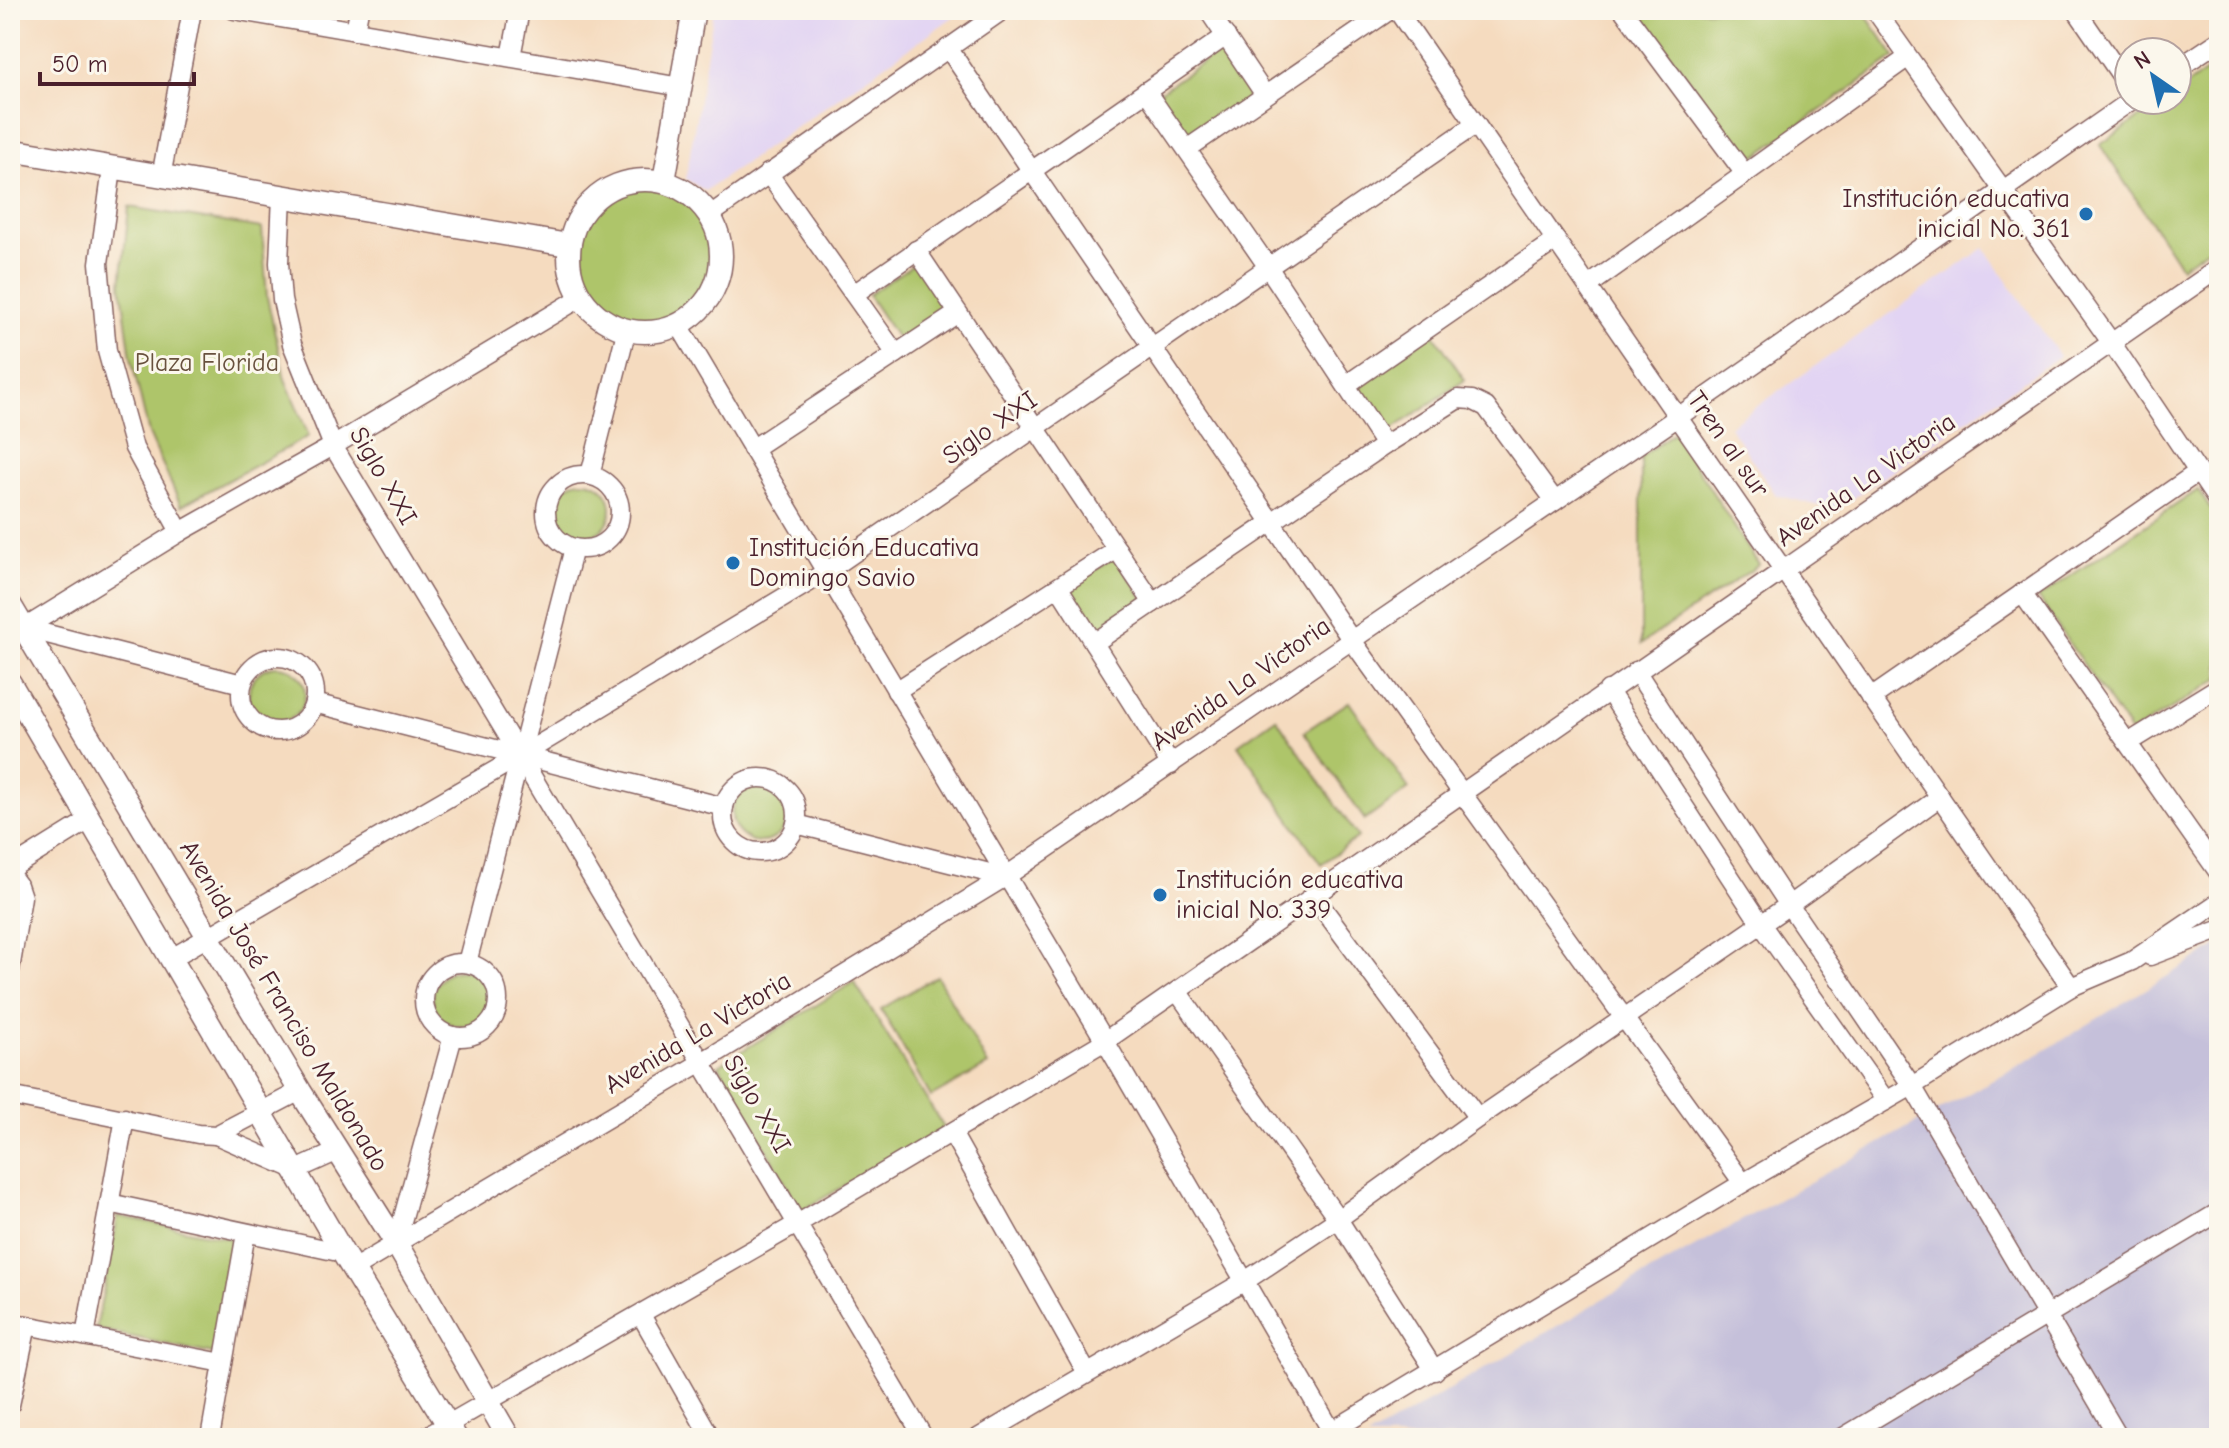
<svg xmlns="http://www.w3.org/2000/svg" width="2229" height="1448" viewBox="0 0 2229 1448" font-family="'Comic Neue',sans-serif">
	<rect width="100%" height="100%" fill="#fbf7ec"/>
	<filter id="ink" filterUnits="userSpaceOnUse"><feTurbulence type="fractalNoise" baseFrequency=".0125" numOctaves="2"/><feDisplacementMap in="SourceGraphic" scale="16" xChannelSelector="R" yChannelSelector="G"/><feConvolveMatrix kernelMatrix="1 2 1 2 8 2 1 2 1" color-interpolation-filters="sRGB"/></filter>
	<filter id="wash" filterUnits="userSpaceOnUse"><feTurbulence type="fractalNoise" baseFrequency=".006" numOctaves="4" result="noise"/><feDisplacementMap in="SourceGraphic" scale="32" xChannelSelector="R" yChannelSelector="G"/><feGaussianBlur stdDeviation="1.8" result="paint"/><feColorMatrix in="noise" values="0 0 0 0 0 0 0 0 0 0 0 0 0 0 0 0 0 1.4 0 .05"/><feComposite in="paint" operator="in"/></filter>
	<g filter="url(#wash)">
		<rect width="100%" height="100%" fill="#f5dbbf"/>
		<g fill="#e2d4f3">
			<path d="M714,10h249l-258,181 -19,-12z"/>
			<path d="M1984,248l76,108 -224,154 -60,-15 -47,-69z"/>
		</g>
		<path fill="#c5c0da" d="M2219,945v493h-852l284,-167 383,-214z"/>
		<g fill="#aec56a" stroke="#7c724a" stroke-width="2">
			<path d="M1637,10h225l33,47 -146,104z"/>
			<path d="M1226,47l31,47 -67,45 -31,-47z"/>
			<path d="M2209,70l10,14v156l-38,27 -81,-122 65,-45h12v-8z"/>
			<circle cx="645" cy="255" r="68"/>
			<path d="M129,207l133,21 5,69 18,82 24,57 -128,70 -32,-72 -18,-76 -10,-74z"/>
			<path d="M918,261l31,48 -50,32 -31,-46z"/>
			<path d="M1433,333l32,47 -78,53 -34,-46z"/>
			<path d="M1674,432l85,133 -118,79v-187z"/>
			<circle cx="583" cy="509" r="28"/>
			<path d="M2198,490l21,31v158l-88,54 -93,-135z"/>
			<path d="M1115,556l31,46 -48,31 -30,-44z"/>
			<circle cx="277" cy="694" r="28"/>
			<path d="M1349,702l60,87 -44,31 -61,-88z"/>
			<path d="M1276,718l82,119 -37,27 -83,-119z"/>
			<circle cx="760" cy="814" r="28"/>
			<circle cx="461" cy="998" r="28"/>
			<path d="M937,976l51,89 -57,32 -50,-88z"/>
			<path d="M854,982l90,146 -143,83 -82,-146z"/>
			<path d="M118,1216l119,24 -20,115 -121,-26z"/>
		</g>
	</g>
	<g filter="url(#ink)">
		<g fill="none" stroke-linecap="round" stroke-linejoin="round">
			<defs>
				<g id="minor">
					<path d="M234,10l447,77"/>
					<path d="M1208,10l57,85"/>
					<path d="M1397,10l674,977"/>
					<path d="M1623,10l122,164"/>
					<path d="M1875,10l236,332 108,161"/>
					<path d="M2076,10l53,77"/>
					<path d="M355,31l4,-21"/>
					<path d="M948,48l403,591 392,544"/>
					<path d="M511,57l9,-47"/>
					<path d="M2177,69l42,-28"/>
					<path d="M1146,91l122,176 117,178"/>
					<path d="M1187,149l203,-139"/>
					<path d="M112,169l-13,94 8,88 27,97 46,84"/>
					<path d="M768,173l128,181"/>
					<path d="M161,177l31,-167"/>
					<path d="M282,196l-3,67 3,37 10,44 41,102 187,310 404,682"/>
					<path d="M710,215l293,-205"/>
					<path d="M916,250l237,353"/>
					<path d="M1588,286l319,-228"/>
					<path d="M854,294l372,-258"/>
					<path d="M679,325l426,716 226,389"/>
					<path d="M1346,385l210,-145"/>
					<path d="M752,449l206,-136"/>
					<path d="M590,475l36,-143"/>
					<circle cx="583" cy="512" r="37"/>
					<path d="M1059,588l112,177"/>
					<path d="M2022,593l197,280"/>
					<path d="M24,628l218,56"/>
					<path d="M10,637l170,-105 153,-86 247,-148"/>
					<path d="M1094,643l291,-198 73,-46 14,1 14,7 69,94"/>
					<circle cx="278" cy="694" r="37"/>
					<path d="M1636,671l153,234 123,181 207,352"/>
					<path d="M1608,690l153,234 125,177"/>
					<path d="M896,691l221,-142"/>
					<path d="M1871,698l327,-226"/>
					<path d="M314,703l410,104"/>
					<path d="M2128,743l91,-56"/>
					<circle cx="760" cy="815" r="37"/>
					<path d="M796,824l209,53"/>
					<path d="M10,869l79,-49"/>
					<path d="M10,874l8,11 4,12 -12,73"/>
					<path d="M1313,895l165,223"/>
					<path d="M2150,956l69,-26"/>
					<path d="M170,959l350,-203 306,-184 650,-448"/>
					<path d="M467,963l107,-415"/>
					<circle cx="461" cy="1000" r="37"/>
					<path d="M1177,991l161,228 97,152"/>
					<path d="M10,1096l188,38 18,1 84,-44"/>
					<path d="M952,1133l135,240"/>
					<path d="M216,1135l80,35 42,-19"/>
					<path d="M109,1203l234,50"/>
					<path d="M396,1243l57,-207"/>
					<path d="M353,1269l349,-207 303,-185 673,-460 454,-317"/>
					<path d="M641,1315l70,123"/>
					<path d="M10,1322l213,41"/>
					<path d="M85,1336l40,-218"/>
					<path d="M10,1405l17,-80"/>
					<path d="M1322,1437l421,-254 169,-97 159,-99 61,-26 87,-59"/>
					<path d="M210,1438l36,-205"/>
					<path d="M424,1438l373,-214 308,-183 1114,-773"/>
					<path d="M978,1438l267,-157 93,-62 140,-101 311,-213 151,-108"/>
					<path d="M1842,1438l377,-226"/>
				</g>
				<g id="tertiary">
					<path d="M10,150l558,95"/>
					<circle cx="645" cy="256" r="76"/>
					<path d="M664,181l30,-171"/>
					<path d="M10,605l290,486 96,152 113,195"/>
					<path d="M10,683l333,570 113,185"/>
				</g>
			</defs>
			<use href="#minor" stroke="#86615f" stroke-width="21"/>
			<use href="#tertiary" stroke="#86615f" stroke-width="25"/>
			<use href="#minor" stroke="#fff" stroke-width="18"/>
			<use href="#tertiary" stroke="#fff" stroke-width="22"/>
		</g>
	</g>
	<g fill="#1f6fb2" stroke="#fbf7ec" stroke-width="3">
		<circle cx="2086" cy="214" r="8"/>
		<circle cx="733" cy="563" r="8"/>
		<circle cx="1160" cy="895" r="8"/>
	</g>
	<g text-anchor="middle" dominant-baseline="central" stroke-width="6" stroke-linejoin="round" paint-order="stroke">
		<g font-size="26" fill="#4a1f2b" stroke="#fbf7ec" text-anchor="start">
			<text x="2070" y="199" text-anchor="end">Institución educativa<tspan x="2070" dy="30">inicial No. 361</tspan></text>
			<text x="749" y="548">Institución Educativa<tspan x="749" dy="30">Domingo Savio</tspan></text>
			<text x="1176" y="880">Institución educativa<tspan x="1176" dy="30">inicial No. 339</tspan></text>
		</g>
		<g font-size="26" fill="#68513e" stroke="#fbf7ec">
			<text x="207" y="363">Plaza Florida</text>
		</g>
		<g font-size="26" fill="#4a1f2b" stroke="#fbf7ec">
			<text transform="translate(990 428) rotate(-35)">Siglo XXI</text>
			<text transform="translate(1728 444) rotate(55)">Tren al sur</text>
			<text transform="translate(383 476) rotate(60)">Siglo XXI</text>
			<text transform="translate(1866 480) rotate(-35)">Avenida La Victoria</text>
			<text transform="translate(1241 684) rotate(-35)">Avenida La Victoria</text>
			<text transform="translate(284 1006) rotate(59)">Avenida José Franciso Maldonado</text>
			<text transform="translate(698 1033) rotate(-31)">Avenida La Victoria</text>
			<text transform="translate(757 1104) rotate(60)">Siglo XXI</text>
		</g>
	</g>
	<rect width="2229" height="1448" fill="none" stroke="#fbf7ec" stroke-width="40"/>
	<g transform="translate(2153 76) rotate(326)"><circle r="38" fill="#fbf7ec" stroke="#b4a19f" stroke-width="2"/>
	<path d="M0-6L14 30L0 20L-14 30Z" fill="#1f6fb2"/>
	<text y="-12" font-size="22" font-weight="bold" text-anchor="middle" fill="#4a1f2b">N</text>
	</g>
	<path d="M40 72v12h154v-12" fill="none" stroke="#4a1f2b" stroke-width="4"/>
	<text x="52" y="72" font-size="24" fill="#4a1f2b" stroke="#fbf7ec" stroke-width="6" paint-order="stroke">50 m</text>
</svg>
